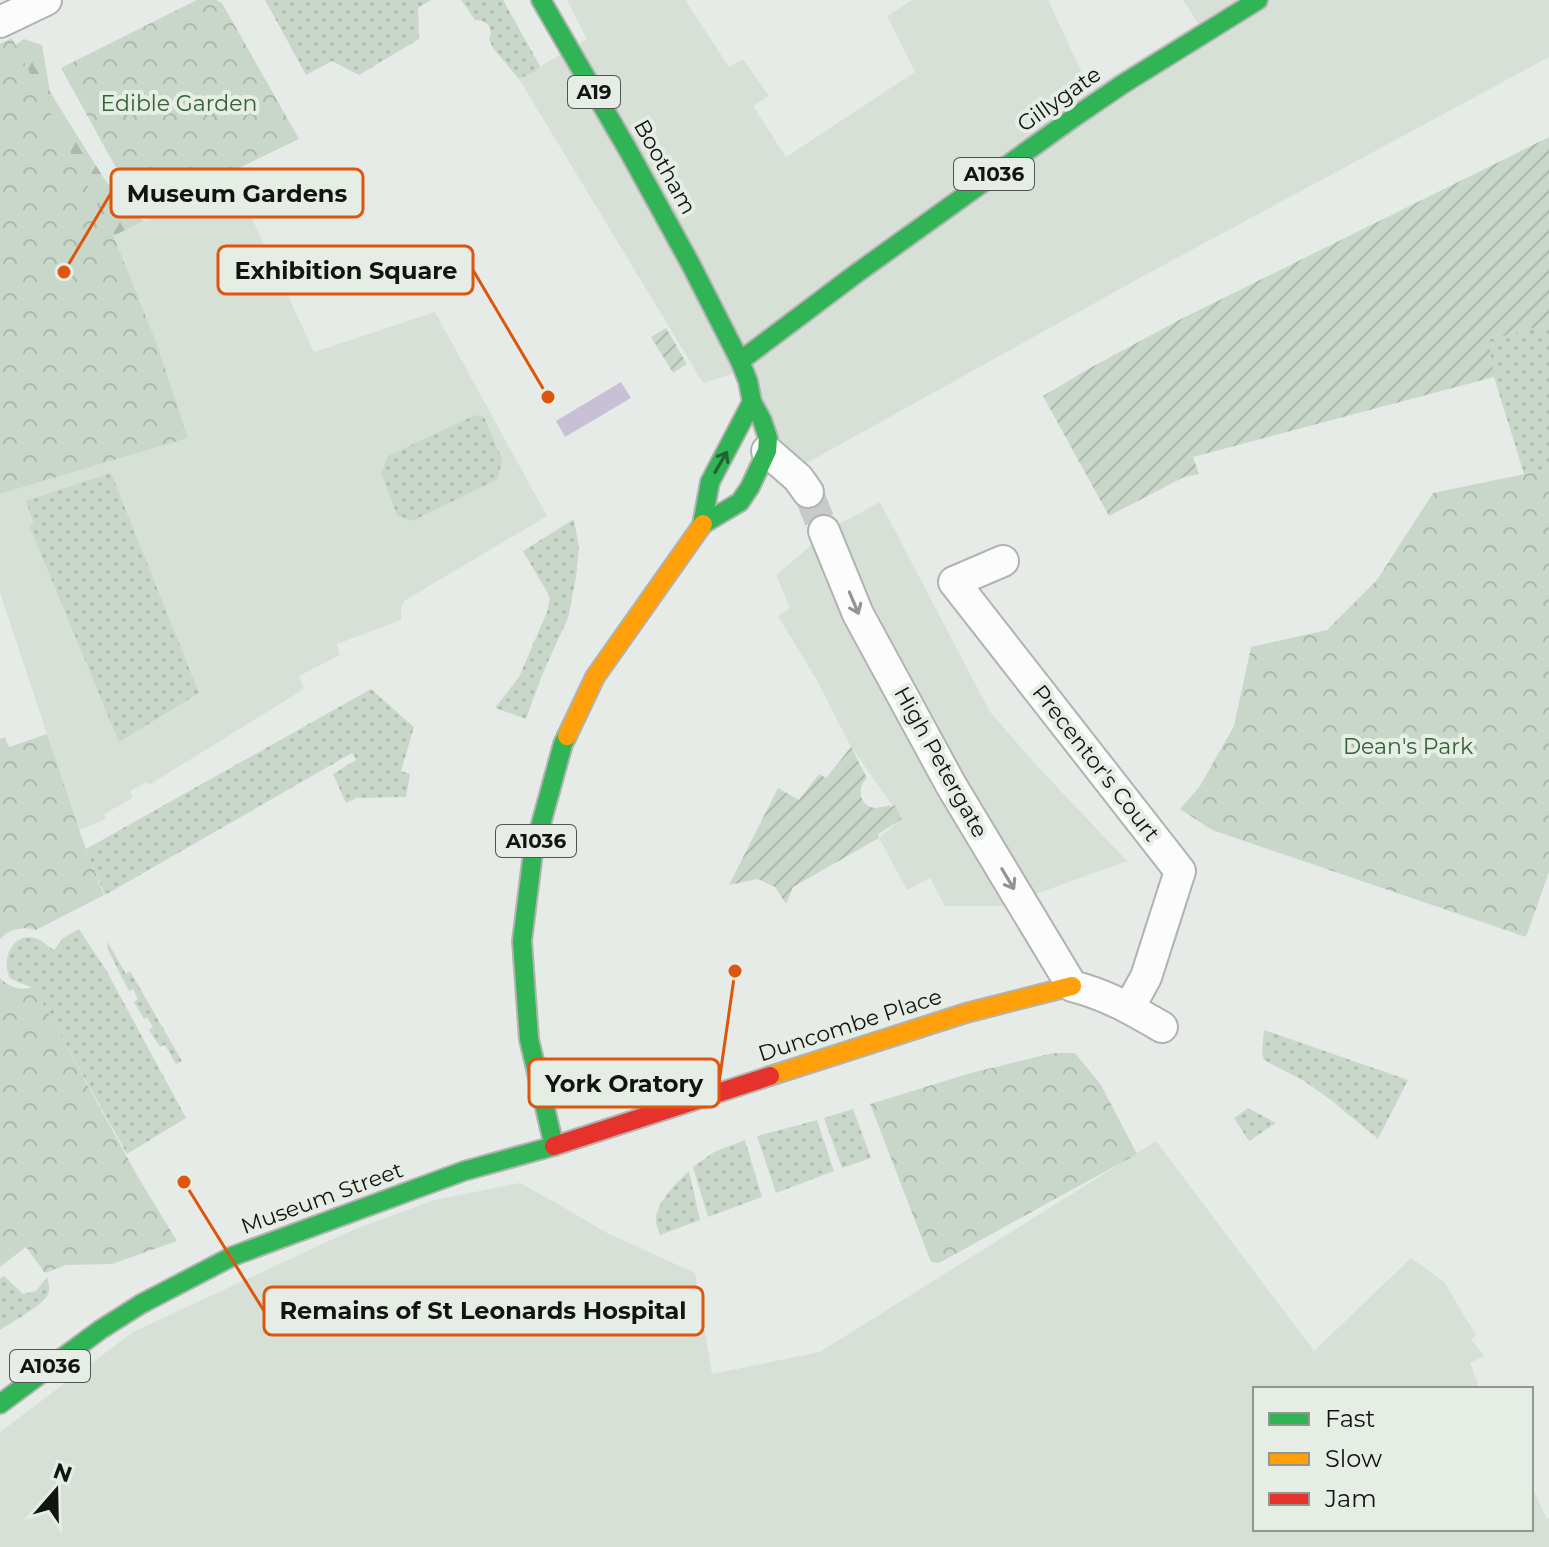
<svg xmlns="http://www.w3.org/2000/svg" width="1549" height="1547" viewBox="0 0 1549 1547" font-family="Montserrat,sans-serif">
	<defs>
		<pattern id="grass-dots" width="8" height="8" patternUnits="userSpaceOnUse" patternTransform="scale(2)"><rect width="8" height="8" fill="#c9d7ca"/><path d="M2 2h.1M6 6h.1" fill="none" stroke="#acb8ac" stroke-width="1.8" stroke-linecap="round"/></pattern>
		<pattern id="forest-firs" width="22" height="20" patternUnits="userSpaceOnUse" patternTransform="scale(2)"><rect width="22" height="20" fill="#c9d7ca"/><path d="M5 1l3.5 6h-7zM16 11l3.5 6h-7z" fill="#acb8ac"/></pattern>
		<pattern id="park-crowns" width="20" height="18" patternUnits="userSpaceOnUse" patternTransform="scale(2)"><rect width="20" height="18" fill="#c9d7ca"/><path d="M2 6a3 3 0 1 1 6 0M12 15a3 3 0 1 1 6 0" fill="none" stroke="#acb8ac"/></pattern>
		<pattern id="garden-furrows" width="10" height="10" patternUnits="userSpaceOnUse" patternTransform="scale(2)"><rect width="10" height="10" fill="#c9d7ca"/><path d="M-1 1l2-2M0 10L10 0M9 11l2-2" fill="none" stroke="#acb8ac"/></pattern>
	</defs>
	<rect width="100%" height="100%" fill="#e7ebe7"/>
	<g fill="#d6e0d6">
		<path d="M567,0h118l44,67 14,-8 26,37 -16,10 33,51 129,-85 -28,-56 25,-16h136l42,90 108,-67 -15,-23h366v57l-411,222 -340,189 -63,-95 -32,10 -184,-304 68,-40z"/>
		<path d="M235,182l79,170 121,-40 112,204 -143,85 -3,7v12l-64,24 3,11 -41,21 5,13 -155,96 -2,-3 -17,9 3,7 -29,16 2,5 -27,11 -79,-237v-99l188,-56 -75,-203z"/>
		<path d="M880,502l110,210 49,56 88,93 -124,45h-58l-15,-28 -23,12 -28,-52 23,-19 -51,-72 -33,-65 -40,-66 12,-8 -14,-33 56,-47z"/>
		<path d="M1156,1141l158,210 97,-93 33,24 32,53 -5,4 13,17 -14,7 10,26h-225v140h276v-44l16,34 2,-1v29h-1549v-115l133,-100 217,-101 84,-31 86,-17 31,17 56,33 88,40 17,101 108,-22z"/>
	</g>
	<g fill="url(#grass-dots)">
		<path d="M265,0h166l-13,8 1,31 -60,36 -27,-14 -26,14z"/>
		<path d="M461,0h42l37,66 -1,3 -20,10 -26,-31 -4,-9c5,-11 -2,-19 -14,-19z"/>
		<path d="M1549,324v145l-25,5 -30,-97 -7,-37z"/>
		<path d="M475,415l9,2 18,42 -4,20 -86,42 -15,-6 -16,-42 7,-17z"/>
		<path d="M111,473l88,220 -80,49 -90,-217 5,-1 -8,-23z"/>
		<path d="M574,519l5,29 -3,30 -8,40 -26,57 -16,44 -31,-11 24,-31 28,-65 3,-15 -27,-46z"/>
		<path d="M371,689l43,38 -13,44 9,3 -4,23 -49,1 -11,5 -13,-29 23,-14 -4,-7 -247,142 -19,-46z"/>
		<path d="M79,929l27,41 80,148 -59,36 -93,-166c-7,-3 -17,-5 -24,-10 -10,-18 3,-48 28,-39 6,3 11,8 16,11l9,-12z"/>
		<path d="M107,941l19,33 4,-3 52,90 -6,3 -11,-19 -5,2 -11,-17 4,-3 -6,-10 -3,2 -10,-17 4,-3 -5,-10 -4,2 -21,-41z"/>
		<path d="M1264,1030l144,50 -30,59 -47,-39 -27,-19 -40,-21 -2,-8z"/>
		<path d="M1248,1108l28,15 -27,18 -15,-23z"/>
		<path d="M853,1109l18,49 -29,10 -18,-50z"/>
		<path d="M817,1120l17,51 -58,22 -19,-57z"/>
		<path d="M745,1140l17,57 -54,20 -15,-50 21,-15z"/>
		<path d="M689,1171l11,49 -40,15c-1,-5 -4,-9 -4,-13 -1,-20 21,-39 33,-51z"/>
		<path d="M4,1276l19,18 13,-3 11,-14c2,7 4,13 0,19 -9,13 -34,25 -47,34v-51z"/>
	</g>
	<path fill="url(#forest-firs)" d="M24,39l18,6 8,47 55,88 25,32 14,9 -31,15 26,64 -139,-244z"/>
	<g fill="url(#park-crowns)">
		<path d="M197,0h19l6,3 77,136 -157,76 -81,-147z"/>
		<path d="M12,38l101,197 43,107 32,96 -188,56v-450z"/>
		<path d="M1549,469v403l-23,65 -314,-107 -32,-21 20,-23 34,-60 17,-79 76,-17 50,-50 56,-87z"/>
		<path d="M47,734l35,104 22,57 -68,35c-13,-4 -27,-1 -36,9v-200l5,-2 4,10z"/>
		<path d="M0,978c10,10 21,13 34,9l104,190 39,64 -65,23 -46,1 -21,8 -19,-26 -26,20z"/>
		<path d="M1053,1053h22l26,32 36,69 -198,109 -8,-1 -61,-158 101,-31z"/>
	</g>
	<g fill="url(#garden-furrows)">
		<path d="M1549,137v187l-61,16 6,37 -301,80 6,17 -15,3 -75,39 -66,-120 47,-28 89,-48z"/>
		<path d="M666,328l21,36 -14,9 -22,-36z"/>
		<path d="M851,747l16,31c-10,9 -9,29 9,30 1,0 11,-2 13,-3l2,2 4,-2 7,14 -24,15 1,4 -86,49 -7,17 -11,-17 -17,-8 -29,6 49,-97 21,12 20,-26 7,4z"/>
	</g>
	<path fill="#c9c0d6" d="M621,382l10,16 -66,39 -9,-16z"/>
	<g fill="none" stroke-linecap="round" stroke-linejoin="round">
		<path stroke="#c7cbc7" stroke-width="30" stroke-dasharray="30 15" stroke-linecap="butt" d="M808,492l16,39"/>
		<defs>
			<g id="street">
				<path d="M0,22l46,-22"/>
				<path d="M767,451l31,27 10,14"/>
				<path d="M824,531l34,83 93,171 121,201c35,9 59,23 90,41"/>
				<path d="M1003,561l-49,21 226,289 -34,106 -17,31"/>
			</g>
			<g id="fast">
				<path d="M541,0l87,150 62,113 50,98 8,20 4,21 10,18 6,18 -1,13 -17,36 -10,15 -37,22"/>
				<path d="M740,361l117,-88 216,-155 50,-34 135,-84"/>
				<path d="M702,525l8,-43 42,-80"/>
				<path d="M0,1404l100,-74 41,-26 92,-48 231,-85 90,-25 -25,-107 -7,-98 11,-88 30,-109 4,-8"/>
			</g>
			<g id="slow">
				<path d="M567,736l28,-59 108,-153"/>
				<path d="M770,1076l196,-63 106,-27"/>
			</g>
			<path id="jam" d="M554,1146l216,-70"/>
		</defs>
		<use href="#street" stroke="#b0b3b0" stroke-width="34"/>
		<use href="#fast" stroke="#b0b3b0" stroke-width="22"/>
		<use href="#slow" stroke="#b0b3b0" stroke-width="22"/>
		<use href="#jam" stroke="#b0b3b0" stroke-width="22"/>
		<use href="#street" stroke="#fbfcfb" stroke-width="30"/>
		<use href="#fast" stroke="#30b455" stroke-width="18"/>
		<use href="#slow" stroke="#ff9f0a" stroke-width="18"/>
		<use href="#jam" stroke="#e5322d" stroke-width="18"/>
	</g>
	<defs><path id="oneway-shaft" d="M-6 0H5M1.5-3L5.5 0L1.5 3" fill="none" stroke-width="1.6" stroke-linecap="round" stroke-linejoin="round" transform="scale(2)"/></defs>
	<use stroke="#206433" href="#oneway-shaft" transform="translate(721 462) rotate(-60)"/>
	<g stroke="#929492">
		<use href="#oneway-shaft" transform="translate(854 603) rotate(67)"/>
		<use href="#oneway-shaft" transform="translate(1008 879) rotate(59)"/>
	</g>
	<g text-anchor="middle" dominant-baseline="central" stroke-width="8" stroke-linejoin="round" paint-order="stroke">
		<g fill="#e5ede5" stroke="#515551" stroke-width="2">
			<rect x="568" y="76" width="52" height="32" rx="6"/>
			<rect x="954" y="158" width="80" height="32" rx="6"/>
			<rect x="496" y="825" width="80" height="32" rx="6"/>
			<rect x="10" y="1350" width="80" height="32" rx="6"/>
		</g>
		<g font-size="20" font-weight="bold" fill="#111411">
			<text x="594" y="92">A19</text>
			<text x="994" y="174">A1036</text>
			<text x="536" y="841">A1036</text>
			<text x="50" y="1366">A1036</text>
		</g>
		<g font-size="22" fill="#111411" stroke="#e5ede5">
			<text transform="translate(1059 99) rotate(-35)">Gillygate</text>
			<text transform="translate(665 167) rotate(61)">Bootham</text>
			<text transform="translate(941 762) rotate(61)">High Petergate</text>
			<text transform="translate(1096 763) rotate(52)">Precentor's Court</text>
			<text transform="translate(850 1025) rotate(-18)">Duncombe Place</text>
			<text transform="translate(322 1198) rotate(-20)">Museum Street</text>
		</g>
		<g font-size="22" fill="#36603a" stroke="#e5ede5">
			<text x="179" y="103">Edible Garden</text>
			<text x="1408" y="746">Dean's Park</text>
		</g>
	</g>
	<path fill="none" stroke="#dd560c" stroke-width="3" d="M64 272L111 193M548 397L473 270M735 971L719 1083M184 1182L264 1311"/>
	<g fill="#dd560c" stroke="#e5ede5" stroke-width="3">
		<circle cx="64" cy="272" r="8"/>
		<circle cx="548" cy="397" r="8"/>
		<circle cx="735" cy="971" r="8"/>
		<circle cx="184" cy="1182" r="8"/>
	</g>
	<g fill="#e5ede5" stroke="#dd560c" stroke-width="3">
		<rect x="111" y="169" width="252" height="48" rx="8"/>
		<rect x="218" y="246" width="255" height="48" rx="8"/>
		<rect x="529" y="1059" width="190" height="48" rx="8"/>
		<rect x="264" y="1287" width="439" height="48" rx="8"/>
	</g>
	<g font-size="24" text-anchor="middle" font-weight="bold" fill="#111411">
		<text x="237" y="202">Museum Gardens</text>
		<text x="346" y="279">Exhibition Square</text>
		<text x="624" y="1092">York Oratory</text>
		<text x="483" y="1319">Remains of St Leonards Hospital</text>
	</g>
	<rect x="1253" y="1387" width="280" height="144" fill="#e5ede5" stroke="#909690" stroke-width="2"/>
	<rect x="1269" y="1413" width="40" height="12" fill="#30b455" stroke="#909690" stroke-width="2"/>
	<text x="1325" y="1427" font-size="24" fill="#111411">Fast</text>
	<rect x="1269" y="1453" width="40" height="12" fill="#ff9f0a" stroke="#909690" stroke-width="2"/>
	<text x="1325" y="1467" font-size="24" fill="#111411">Slow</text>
	<rect x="1269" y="1493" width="40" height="12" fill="#e5322d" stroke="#909690" stroke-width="2"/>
	<text x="1325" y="1507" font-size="24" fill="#111411">Jam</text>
	<g transform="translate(56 1491) rotate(20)" stroke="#e5ede5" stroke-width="6" paint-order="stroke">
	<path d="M0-6L14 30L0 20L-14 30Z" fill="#111411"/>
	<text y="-12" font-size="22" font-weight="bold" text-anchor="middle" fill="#111411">N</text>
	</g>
</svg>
